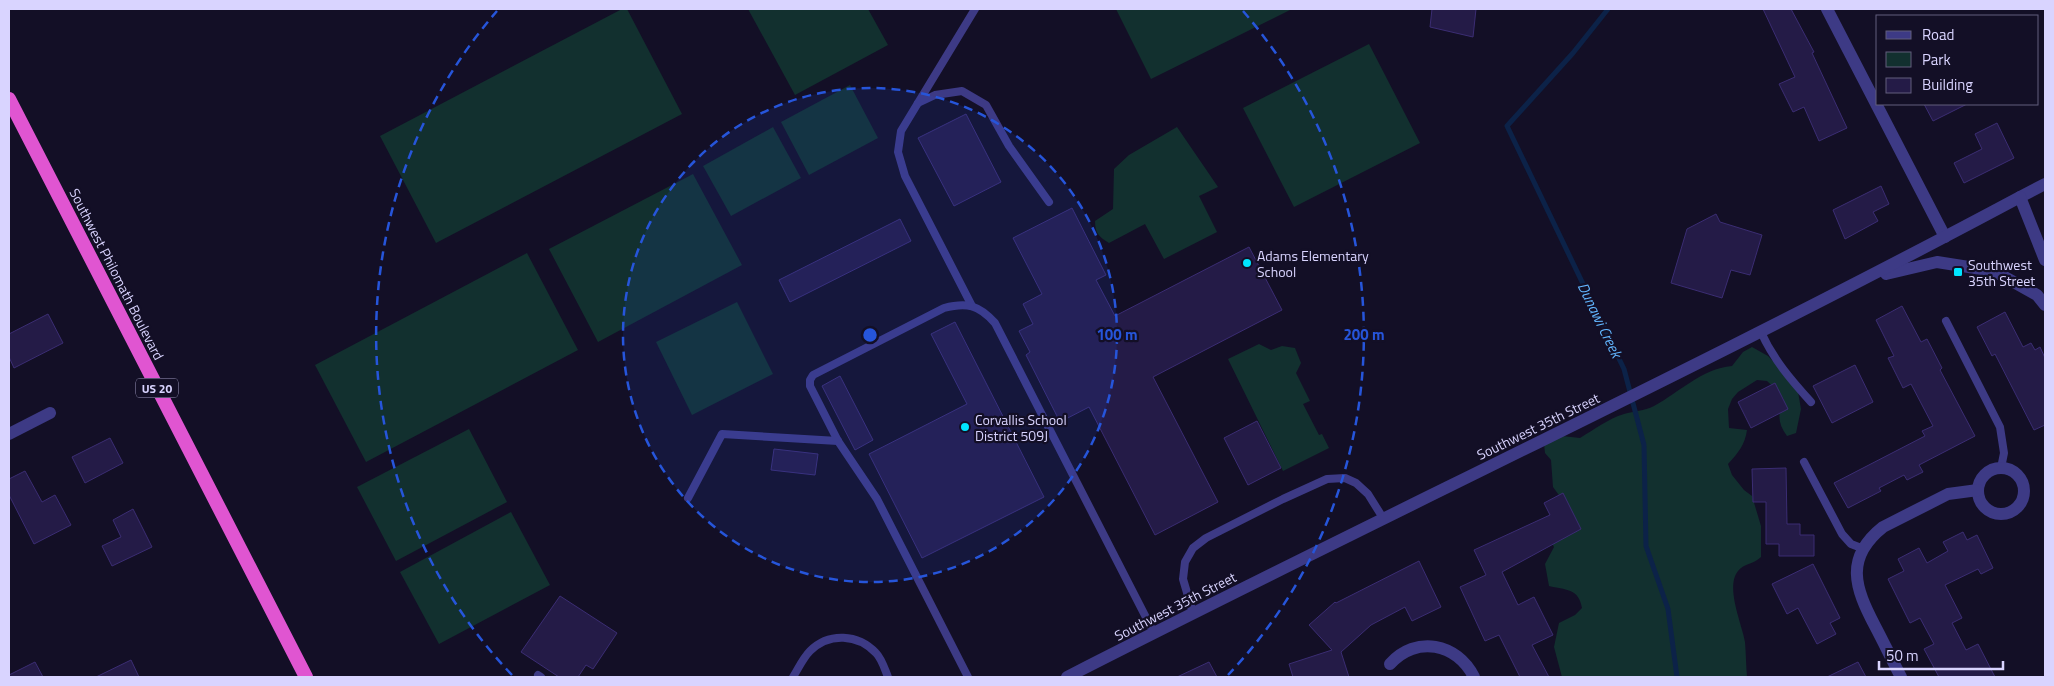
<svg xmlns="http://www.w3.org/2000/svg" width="2054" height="686" viewBox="0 0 2054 686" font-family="'Titillium Web',sans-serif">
	<rect width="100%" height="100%" fill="#130f26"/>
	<g fill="#12302f">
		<path d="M622,9h5l55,105 -246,129 -56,-107z"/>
		<path d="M748,9h120l20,36 -93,50z"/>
		<path d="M1116,9h176l-141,70z"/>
		<path d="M1369,44l51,99 -126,64 -51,-99z"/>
		<path d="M850,85l28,53 -69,37 -28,-53z"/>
		<path d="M773,127l28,51 -70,38 -28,-50z"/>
		<path d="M1177,127l41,60 -19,9 18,36 -53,27 -19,-35 -36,19c-10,-6 -14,-10 -14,-22l18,-12 1,-40 15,-14z"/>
		<path d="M693,174l49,91 -144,77 -49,-93z"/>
		<path d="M527,253l51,97 -212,112 -51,-97z"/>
		<path d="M737,302l36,72 -81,41 -36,-73z"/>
		<path d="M1259,344l12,6 11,-4 13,2 6,15 -5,10 14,28 -7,3 16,31 3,-1 7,14 -46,23 -55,-112z"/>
		<path d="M1752,347l16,9 29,30 4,23 -5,24 -9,3c-9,-12 -10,-22 -3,-36l-5,-8 -12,-11 -10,-1 -19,12 -6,7 -4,10 1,19 18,2c-2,15 -9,23 -19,34l4,11 12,15 8,6 9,30v31c-7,7 -18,7 -23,14 -13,16 4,53 7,71 1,12 1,24 2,35h-185l-8,-30 5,-24 16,-8 7,-7c-3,-20 -17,-18 -33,-22l-4,-22 9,-17 -4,-8 25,-22 -22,-30 -2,-27 -6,-7 -1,-9 18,-8 18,2c15,-9 28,-19 44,-24 10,-3 20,-3 30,-8 26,-14 47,-37 78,-40l11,-14z"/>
		<path d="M469,429l38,73 -111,59 -39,-74z"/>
		<path d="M511,512l39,73 -111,59 -39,-72z"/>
	</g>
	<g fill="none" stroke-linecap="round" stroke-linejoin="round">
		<path stroke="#0c2248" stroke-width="5" d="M1608,9l-35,44 -66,73 117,243 20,76 2,101 22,63 9,68"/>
	</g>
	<g fill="#241b47" stroke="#3b2d73">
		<path d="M1432,9h44l-3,28 -43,-10z"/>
		<path d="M1763,9h28l23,43 -2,1 35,75 -28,13 -15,-34 -11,5 -14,-28 16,-7z"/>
		<path d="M1924,104h43l-34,17z"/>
		<path d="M966,114l35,68 -47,24 -36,-68z"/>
		<path d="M1997,123l17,35 -50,25 -10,-20 28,-14 -7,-15z"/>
		<path d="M1881,186l8,18 -16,8 5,9 -33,18 -12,-29z"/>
		<path d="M1072,208l34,67 -10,5 19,36 134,-69 33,63 -129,67 65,125 -63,33 -66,-128 -29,15 -34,-67 4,-3 -11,-21 14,-7 -10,-20 19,-10 -29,-56z"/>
		<path d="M1716,214l4,8 42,13 -12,40 -19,-5 -9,28 -51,-15 16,-54z"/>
		<path d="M900,219l11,22 -121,61 -11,-22z"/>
		<path d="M1902,306l19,36 6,-3 15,29 -2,2 35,66 -56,29 4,7 -16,8 -3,-5 -25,13 2,3 -33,17 -14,-25 91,-47 -3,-5 11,-5 -22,-42 -8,4 -15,-30 6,-2 -18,-36z"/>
		<path d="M2005,312l18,35 8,-4 4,7 5,-3 5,11v67l-11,5 -39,-76 -3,2 -15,-29z"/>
		<path d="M48,314l15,29 -49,25 -5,-11v-23z"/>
		<path d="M955,322l89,175 -122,61 -53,-104 98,-50 -36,-70z"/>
		<path d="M1855,365l18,37 -41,21 -19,-37z"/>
		<path d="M840,376l33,64 -18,10 -33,-64z"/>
		<path d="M1775,383l13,26 -37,19 -13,-26z"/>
		<path d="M1257,421l24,47 -33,17 -24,-47z"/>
		<path d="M110,438l13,25 -38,20 -13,-26z"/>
		<path d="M774,449l44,5 -3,21 -44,-5z"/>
		<path d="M1786,468l1,56h13v11h14v21h-35v-12h-13v-42h-13l-1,-33z"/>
		<path d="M25,471l17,31 13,-7 16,30 -37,19 -25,-49v-16z"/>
		<path d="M1563,493l18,36 -79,43 16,33 16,-8 19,38 -21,10 17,32h-29l-21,-42 -14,6 -25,-54 26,-12 -12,-25 76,-35 -6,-12z"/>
		<path d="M133,509l19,38 -40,19 -10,-20 19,-9 -8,-17z"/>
		<path d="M1963,532l4,8 10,-5 16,33 -12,6 -3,-5 -33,16 17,33 -10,5 14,27 12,-6 17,33h-56l-15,-28 10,-5 -14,-26 -10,5 -22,-44 16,-8 -6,-12 21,-11 8,15 21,-12 -5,-9z"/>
		<path d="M1419,561l22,46 -29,14 -7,-14 -34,18 -30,27 8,25h-56l-4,-13 43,-14 -23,-25 26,-23 1,1z"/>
		<path d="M1813,564l27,54 -10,5 6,11 -19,10 -19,-36 -11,6 -15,-30z"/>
		<path d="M560,596l57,37 -24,36 -7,-4 -8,12h-19l-38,-25z"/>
		<path d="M131,660l8,17h-43z"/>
		<path d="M35,662l8,15h-34v-2z"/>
		<path d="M1209,662l8,15h-40z"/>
		<path d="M1858,662l8,15h-39z"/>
	</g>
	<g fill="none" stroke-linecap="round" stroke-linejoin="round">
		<g stroke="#3d3a85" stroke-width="8">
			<path d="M918,103l17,-8 27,-4 24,14 23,41 40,56"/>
			<path d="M972,306l-67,-130 -7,-24 3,-21 74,-122"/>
			<path d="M1946,321l54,106 4,26 -3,15"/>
			<path d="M1761,332c12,27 30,48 50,70"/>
			<path d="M1804,462l38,72 9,10 13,5"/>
			<path d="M688,498l34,-64 116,7"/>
			<path d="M1193,613l-10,-34 2,-17 8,-14 13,-10 77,-39 44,-20 18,-1 11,5 12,11 15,24"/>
			<path d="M538,675l3,2"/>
			<path d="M793,677c5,-8 10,-19 17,-26 19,-19 48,-17 66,2 6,6 9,17 12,24"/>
			<path d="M968,677l-91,-178 -39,-58 -28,-55v-6l3,-5 131,-67c23,-6 35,-3 51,15l159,310"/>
		</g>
		<g stroke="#3d3a85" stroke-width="12">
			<path d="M1827,9l118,228"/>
			<path d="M2020,197l25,-13"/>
			<path d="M9,434l41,-21"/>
			<circle cx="2001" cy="491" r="23"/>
			<path d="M1390,664c26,-29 67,-21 84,13"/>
			<path d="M1901,677c-9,-17 -17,-34 -26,-51 -20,-38 -31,-68 8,-99l65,-33 30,-4"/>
		</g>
		<g stroke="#3d3a85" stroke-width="12">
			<path d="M1886,274l51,-12 57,9 43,24 8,10"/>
			<path d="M1067,677c317,-162 639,-312 953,-480l25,63"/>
		</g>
		<path stroke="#e055d1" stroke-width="14" d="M9,99l297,578"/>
	</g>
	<circle cx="870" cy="335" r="247" fill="#2655da" fill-opacity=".12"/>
	<g fill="none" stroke="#2655da" stroke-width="2.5" stroke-dasharray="9 6">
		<circle cx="870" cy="335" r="247"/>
		<path d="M512 675A494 494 0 0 1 497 11M1243 11A494 494 0 0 1 1228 675"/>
	</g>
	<g fill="#00e5ff" stroke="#130f26" stroke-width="2">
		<circle cx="1247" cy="263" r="5"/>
		<rect x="1953" y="267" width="10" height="10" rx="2.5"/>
		<circle cx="965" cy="427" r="5"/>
	</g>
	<g text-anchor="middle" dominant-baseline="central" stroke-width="4.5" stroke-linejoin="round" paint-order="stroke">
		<rect fill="#130f26" stroke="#9e99be" stroke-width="1" x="136" y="378.5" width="42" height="19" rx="4"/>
		<g font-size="12" font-weight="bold" fill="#d9d4ff">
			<text x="157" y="388">US 20</text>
		</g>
		<g font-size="14" fill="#d9d4ff" stroke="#130f26" text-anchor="start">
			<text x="1257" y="255">Adams Elementary<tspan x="1257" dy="16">School</tspan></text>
			<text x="1968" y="264">Southwest<tspan x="1968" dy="16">35th Street</tspan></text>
			<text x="975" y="419">Corvallis School<tspan x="975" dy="16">District 509J</tspan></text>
		</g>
		<g font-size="14" fill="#d9d4ff" stroke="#130f26">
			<text transform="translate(117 274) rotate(63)">Southwest Philomath Boulevard</text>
			<text transform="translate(1538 426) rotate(-26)">Southwest 35th Street</text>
			<text transform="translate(1175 606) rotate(-27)">Southwest 35th Street</text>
		</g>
		<g font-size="15" font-style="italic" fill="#62b6ff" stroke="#130f26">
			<text transform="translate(1600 320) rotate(64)">Dunawi Creek</text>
		</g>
	</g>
	<circle cx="870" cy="335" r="8" fill="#2655da" stroke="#130f26" stroke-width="2.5"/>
	<g font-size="15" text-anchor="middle" font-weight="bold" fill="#2655da" stroke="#130f26" stroke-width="4.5" stroke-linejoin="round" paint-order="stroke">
		<text x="1117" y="340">100 m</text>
		<text x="1364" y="340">200 m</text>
	</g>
	<rect width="2054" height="686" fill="none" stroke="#d9d4ff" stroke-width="20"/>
	<rect x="1876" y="15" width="162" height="90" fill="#130f26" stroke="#625e7d"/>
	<rect x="1886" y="31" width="25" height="8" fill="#3d3a85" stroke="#625e7d"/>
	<text x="1922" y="40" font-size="15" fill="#d9d4ff">Road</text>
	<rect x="1886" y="52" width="25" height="15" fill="#12302f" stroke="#625e7d"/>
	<text x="1922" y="65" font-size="15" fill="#d9d4ff">Park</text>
	<rect x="1886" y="78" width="25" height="15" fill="#241b47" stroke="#625e7d"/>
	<text x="1922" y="90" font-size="15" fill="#d9d4ff">Building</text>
	<path d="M1879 661v8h124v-8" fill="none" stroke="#d9d4ff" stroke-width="2.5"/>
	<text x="1886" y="661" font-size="15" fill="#d9d4ff" stroke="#130f26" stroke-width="4" paint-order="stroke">50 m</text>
</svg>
